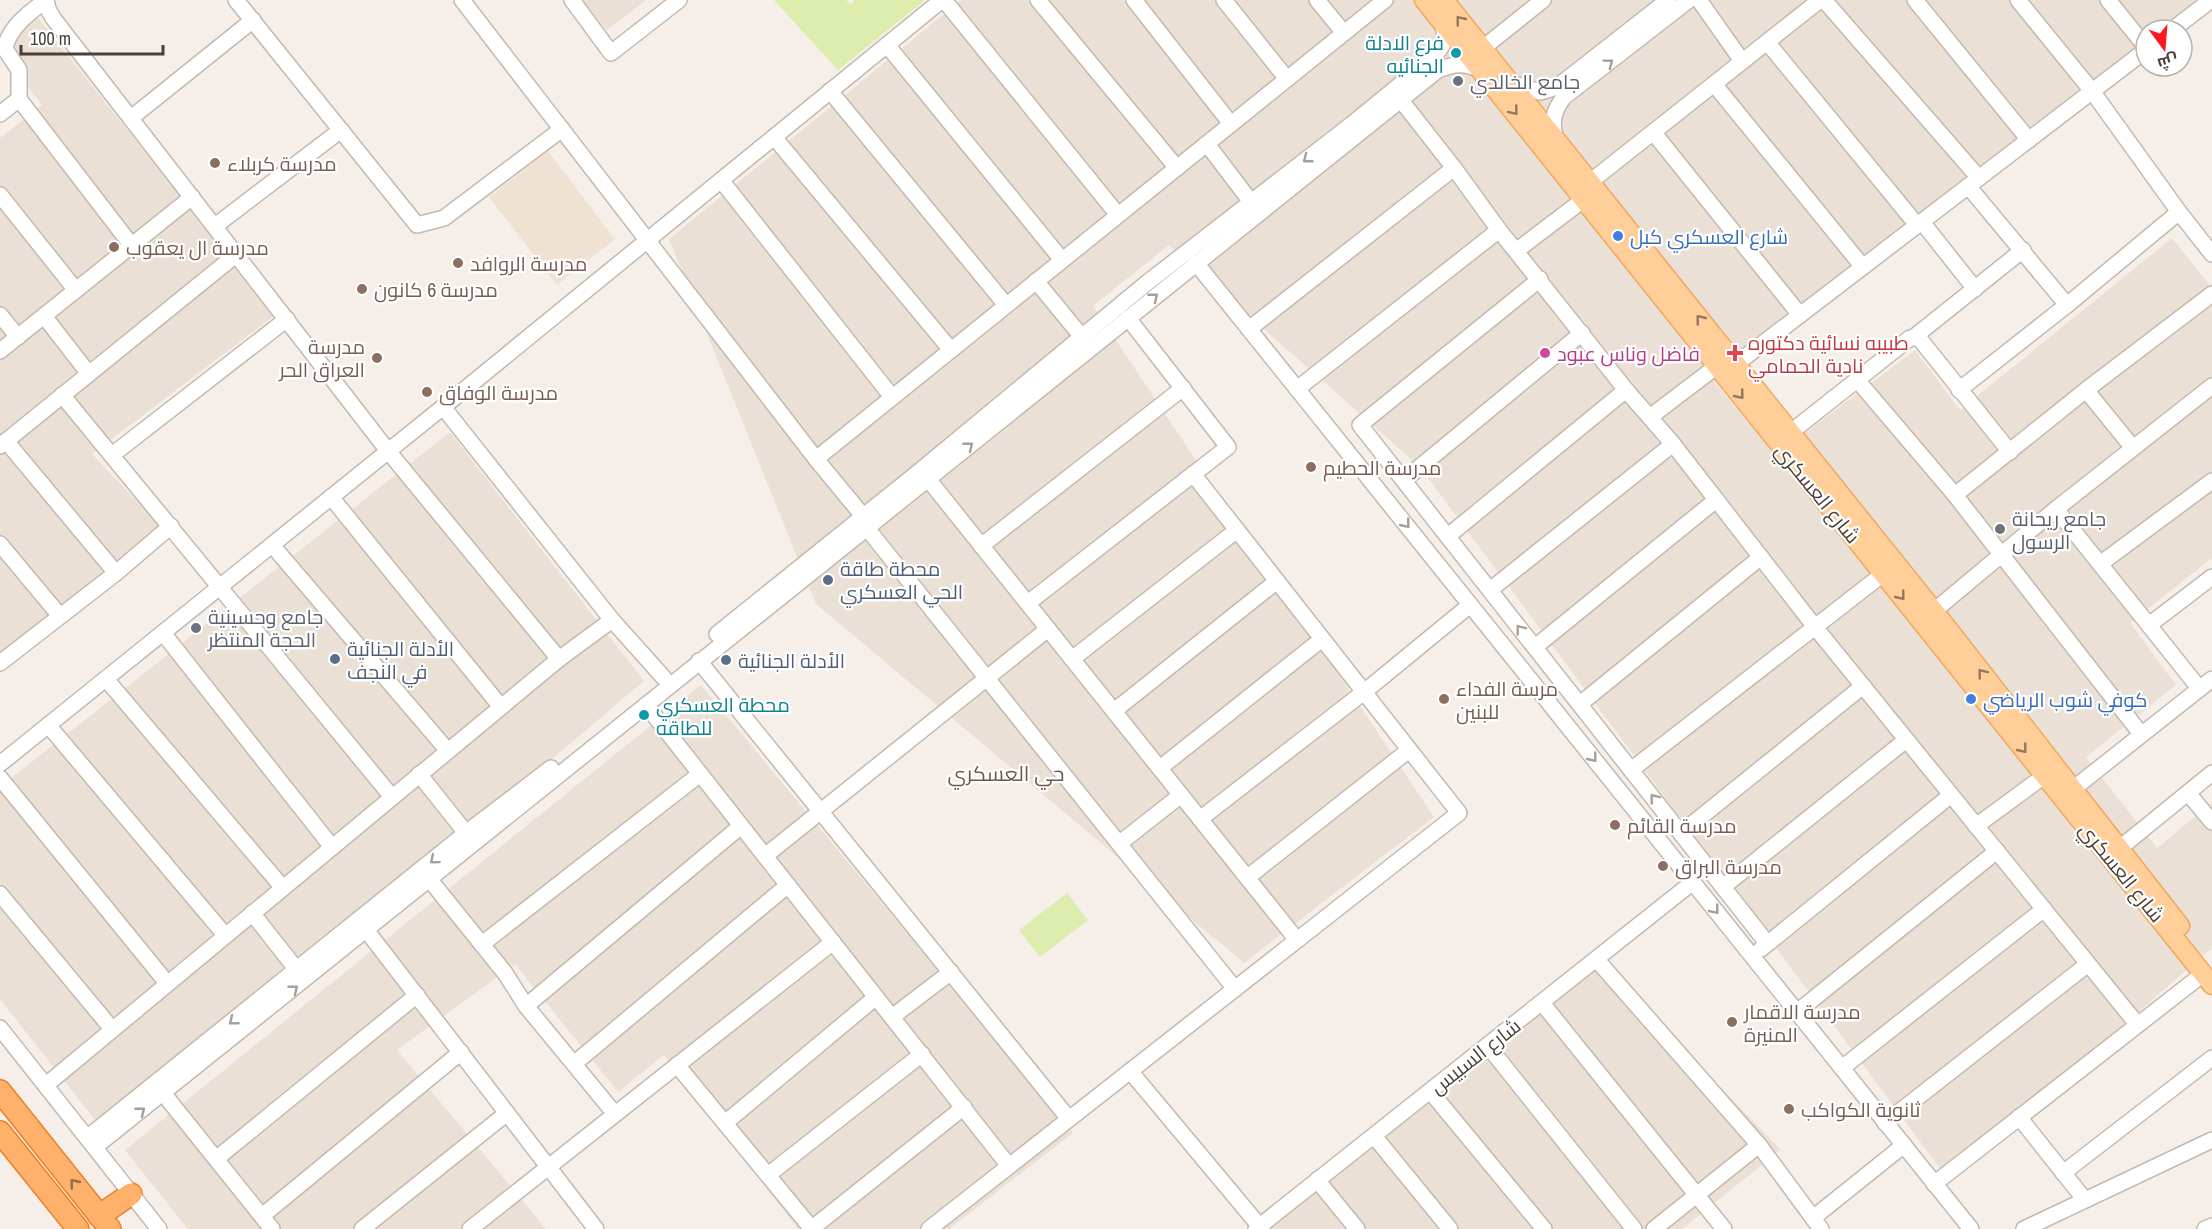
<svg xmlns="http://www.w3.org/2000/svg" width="2212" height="1229" viewBox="0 0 2212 1229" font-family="'Archivo Narrow',Cairo,sans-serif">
	<rect width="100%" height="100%" fill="#f6efe9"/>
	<g fill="#eae0d6">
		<path d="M583,0h63l-39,30z"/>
		<path d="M961,0h1249l-39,30h-25v19l-433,331 63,75 139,-105 45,60 212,-172 40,50v270l-82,65 46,62 -90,72 71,91 55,-45v145l-265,230 -527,-711 -251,-222 -76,61 341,511 -190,146 -428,-359 -147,-365z"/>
		<path d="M34,13l241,302 -183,139 71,75 -163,127v-518l42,-33 -42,-55z"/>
		<path d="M450,432l194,249 -254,215 -252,200 -43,24 -95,-121v-212z"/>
		<path d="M701,685l372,448 -124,96h-151l-134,-174 -46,37 -103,-128 -118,86 149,179h-358l-63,-79z"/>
		<path d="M1597,960l184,190 -99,79h-428z"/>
	</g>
	<path fill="#f0e2d2" d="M548,151l67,88 -58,46 -68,-88z"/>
	<g fill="#ddedae">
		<path d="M774,0h72l4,4 5,-4h70l-87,70z"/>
		<path d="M1067,893l21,27 -48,37 -21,-27z"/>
	</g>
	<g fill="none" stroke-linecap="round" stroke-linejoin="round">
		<defs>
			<g id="minor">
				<path d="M46,0l2,9 5,9 335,433 171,208"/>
				<path d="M46,0c-16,12 -38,28 -41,49l14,21v29l113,147"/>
				<path d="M236,0l181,225 27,-7 118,-89"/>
				<path d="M462,0l354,459 47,57"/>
				<path d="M572,0l39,53 68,-53"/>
				<path d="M944,0l174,215"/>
				<path d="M1038,0l139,168"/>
				<path d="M1134,0l97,124"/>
				<path d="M1224,0l63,79"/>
				<path d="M1317,0l27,33"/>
				<path d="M1699,0l43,61"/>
				<path d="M1824,0l155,178"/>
				<path d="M1915,0l114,140"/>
				<path d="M2018,0l74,91 87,121 33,42"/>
				<path d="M2108,0l38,47"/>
				<path d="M2172,30l39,-30"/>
				<path d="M1767,42l150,183"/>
				<path d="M887,45l175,215"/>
				<path d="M1483,48l60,-48"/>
				<path d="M1511,83l29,9 17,-5 111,-87"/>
				<path d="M1714,84l149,183"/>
				<path d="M830,91l176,214"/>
				<path d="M1400,99l54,69 45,62 127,160 47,54 142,183 322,397"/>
				<path d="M0,114l19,-15"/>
				<path d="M131,118l122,-98"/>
				<path d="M1653,132l147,183"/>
				<path d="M774,137l177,213"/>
				<path d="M1555,137c-4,-16 -1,-27 9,-40l125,-97"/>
				<path d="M1207,144l44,58"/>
				<path d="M721,180l171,217"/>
				<path d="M1590,182l230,-182"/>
				<path d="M1968,186l99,119"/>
				<path d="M0,195l75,94"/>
				<path d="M1922,222l53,67"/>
				<path d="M215,226l126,-96"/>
				<path d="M1516,251l67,-51"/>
				<path d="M1196,263l775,966"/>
				<path d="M1540,279l-180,146 407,518"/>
				<path d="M1036,281l46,56"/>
				<path d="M0,315l18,22"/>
				<path d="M44,316l45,58"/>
				<path d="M1249,329l205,-161"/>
				<path d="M1914,337l109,-87"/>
				<path d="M0,351l192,-154"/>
				<path d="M1736,364l410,-314"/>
				<path d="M1858,381l97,114 186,239"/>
				<path d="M1297,389l202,-159"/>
				<path d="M1959,390l108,-85 112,-93"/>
				<path d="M2086,390l47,58"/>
				<path d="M62,395l330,402"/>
				<path d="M443,407l169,213 52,58"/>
				<path d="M1650,417l67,-51"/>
				<path d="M1791,432l119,-94h9l91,114"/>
				<path d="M6,441l110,132"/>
				<path d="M0,446l237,-192"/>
				<path d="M112,455l175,-136"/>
				<path d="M816,459l569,-459"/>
				<path d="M928,479l369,461"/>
				<path d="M1404,480l178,-147"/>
				<path d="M1955,495l131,-105 126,-96"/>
				<path d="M331,497l170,210"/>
				<path d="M2056,509l143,179"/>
				<path d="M866,527l369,462"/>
				<path d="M1448,536l178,-146"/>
				<path d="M0,544l60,72"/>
				<path d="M272,545l176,206"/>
				<path d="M981,546l202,-158"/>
				<path d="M2100,564l112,-83"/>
				<path d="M1490,590l183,-146"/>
				<path d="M1028,603l200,-156 -100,-129"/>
				<path d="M1934,611l122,-102 156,-123"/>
				<path d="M2149,625l63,-48"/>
				<path d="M163,633l169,214"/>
				<path d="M717,634l199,-160 232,-192 204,-158 78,-64c12,-12 20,-21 11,-38"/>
				<path d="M1535,647l181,-147"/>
				<path d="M1072,659l165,-129"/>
				<path d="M699,661l370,458"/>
				<path d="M0,663l116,-90 55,-47"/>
				<path d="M106,679l177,209"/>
				<path d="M1580,704l181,-147"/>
				<path d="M646,705l363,461"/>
				<path d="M1114,711l163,-130"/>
				<path d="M48,725l177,210"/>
				<path d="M0,764l443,-357 499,-407"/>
				<path d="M1160,768l162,-129"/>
				<path d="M1631,770l252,-196"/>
				<path d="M419,774l47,59"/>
				<path d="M0,778l167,205"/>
				<path d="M2073,789l139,-110"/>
				<path d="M2188,793l24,29"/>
				<path d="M1200,819l164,-127 106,-87"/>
				<path d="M1976,826l68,-50"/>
				<path d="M1681,833l182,-147"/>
				<path d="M1120,843l61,-48"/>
				<path d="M2120,848l92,-75"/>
				<path d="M765,856l283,-227"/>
				<path d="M1248,877l161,-127"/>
				<path d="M430,880l75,93 21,33 89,108"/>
				<path d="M1723,887l183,-147"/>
				<path d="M0,894l112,135"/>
				<path d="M252,913l45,57"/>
				<path d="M367,931l229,298"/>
				<path d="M482,944l218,-170"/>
				<path d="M1761,949l190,-154"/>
				<path d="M1597,960l162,185 62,84"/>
				<path d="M1542,1003l182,226"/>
				<path d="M526,1006l215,-180"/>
				<path d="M1797,1012l200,-161"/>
				<path d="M892,1017l59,-45"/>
				<path d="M0,1028l159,201"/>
				<path d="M1488,1046l146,183"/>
				<path d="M575,1063l213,-178"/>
				<path d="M677,1065l135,164"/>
				<path d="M1842,1068l202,-159"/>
				<path d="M1130,1071l132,158"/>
				<path d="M46,1085l513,-426 53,-39"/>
				<path d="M1430,1091l114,138"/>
				<path d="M163,1093l109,136"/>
				<path d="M2019,1117l66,83"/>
				<path d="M725,1123l151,-126"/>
				<path d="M1885,1123l203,-159"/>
				<path d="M1374,1136l76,93"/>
				<path d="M88,1137l378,-304 85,-65"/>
				<path d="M95,1147l1343,-1077c15,-6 28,-8 43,1"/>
				<path d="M216,1159l201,-164"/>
				<path d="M2063,1173l149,-115"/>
				<path d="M768,1175l154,-121"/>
				<path d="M1317,1180l40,49"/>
				<path d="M1934,1184l269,-210"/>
				<path d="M262,1216l199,-164"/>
				<path d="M1813,1218l91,-73"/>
				<path d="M362,1229l145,-116"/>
				<path d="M470,1229l363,-287"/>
				<path d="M811,1229l153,-122"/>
				<path d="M929,1229l530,-416 -266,-339"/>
				<path d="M1256,1229l437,-347"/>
				<path d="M1654,1229l105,-84"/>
				<path d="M2024,1229l188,-89"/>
				<path d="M2205,1229l7,-3"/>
			</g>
			<g id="major">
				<path d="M1424,0l788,985"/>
				<path d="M1444,0l490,611 246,315"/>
			</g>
			<g id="highway">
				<path d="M0,1091l110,138"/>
				<path d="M0,1132l78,97"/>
				<path d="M99,1216l32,-22"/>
			</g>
		</defs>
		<use href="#minor" stroke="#c5b8ad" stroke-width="18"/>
		<use href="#major" stroke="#efa85e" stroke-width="21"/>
		<use href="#highway" stroke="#ec812c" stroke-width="24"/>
		<use href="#minor" stroke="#fff" stroke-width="15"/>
		<use href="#major" stroke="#ffce99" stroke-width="18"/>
		<use href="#highway" stroke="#ffb16b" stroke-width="21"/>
	</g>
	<defs><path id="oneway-chevron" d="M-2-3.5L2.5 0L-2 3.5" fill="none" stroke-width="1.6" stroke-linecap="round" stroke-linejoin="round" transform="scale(1.5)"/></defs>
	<g stroke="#92785e">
		<use href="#oneway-chevron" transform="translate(1460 20) rotate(-129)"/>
		<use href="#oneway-chevron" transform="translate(1514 111) rotate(52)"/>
		<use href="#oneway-chevron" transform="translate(1700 319) rotate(-129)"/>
		<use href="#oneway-chevron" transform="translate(1740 395) rotate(51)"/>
		<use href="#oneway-chevron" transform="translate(1901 596) rotate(51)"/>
		<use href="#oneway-chevron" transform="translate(1982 673) rotate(-128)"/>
		<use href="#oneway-chevron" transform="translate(2023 749) rotate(51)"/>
	</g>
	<g stroke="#a49f9a">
		<use href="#oneway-chevron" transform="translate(1609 63) rotate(-37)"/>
		<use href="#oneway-chevron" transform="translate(1307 159) rotate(142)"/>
		<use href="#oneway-chevron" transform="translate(1154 297) rotate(-39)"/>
		<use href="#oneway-chevron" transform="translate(969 446) rotate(-39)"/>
		<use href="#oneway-chevron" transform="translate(1406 524) rotate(51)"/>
		<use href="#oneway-chevron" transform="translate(1520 629) rotate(-128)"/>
		<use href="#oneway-chevron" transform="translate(1593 758) rotate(51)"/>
		<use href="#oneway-chevron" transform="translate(1654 798) rotate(-128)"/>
		<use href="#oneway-chevron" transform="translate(434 860) rotate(140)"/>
		<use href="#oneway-chevron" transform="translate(1715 910) rotate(51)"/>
		<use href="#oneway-chevron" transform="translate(294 989) rotate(-38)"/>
		<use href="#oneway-chevron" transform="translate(233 1021) rotate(141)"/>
		<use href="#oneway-chevron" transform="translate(141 1111) rotate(-39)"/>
	</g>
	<use stroke="#926d4b" href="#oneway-chevron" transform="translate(74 1183) rotate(-129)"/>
	<g fill="#0f9aa8" stroke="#fff" stroke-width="2">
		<circle cx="1456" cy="53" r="6"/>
		<circle cx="644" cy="715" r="6"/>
	</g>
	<g fill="#6b7280" stroke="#fff" stroke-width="2">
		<circle cx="1458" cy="81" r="6"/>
		<circle cx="2000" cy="529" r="6"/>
		<circle cx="196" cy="628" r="6"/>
	</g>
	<g fill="#8d6e63" stroke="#fff" stroke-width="2">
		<circle cx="215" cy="163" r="6"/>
		<circle cx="114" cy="247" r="6"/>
		<circle cx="458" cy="263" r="6"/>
		<circle cx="362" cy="289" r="6"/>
		<circle cx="377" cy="358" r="6"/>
		<circle cx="427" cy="392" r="6"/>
		<circle cx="1311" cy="467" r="6"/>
		<circle cx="1444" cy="699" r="6"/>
		<circle cx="1615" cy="825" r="6"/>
		<circle cx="1663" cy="866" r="6"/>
		<circle cx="1732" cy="1022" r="6"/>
		<circle cx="1789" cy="1109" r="6"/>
	</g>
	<g fill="#3f7fe0" stroke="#fff" stroke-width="2">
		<circle cx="1618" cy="236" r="6"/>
		<circle cx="1971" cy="699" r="6"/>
	</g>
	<circle fill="#d1479c" stroke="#fff" stroke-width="2" cx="1545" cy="353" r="6"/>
	<path fill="#e0444e" stroke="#fff" stroke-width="2" d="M1732 344h6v6h6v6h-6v6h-6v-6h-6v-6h6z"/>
	<g fill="#5c6f8a" stroke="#fff" stroke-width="2">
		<circle cx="828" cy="580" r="6"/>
		<circle cx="335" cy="659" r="6"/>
		<circle cx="726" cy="660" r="6"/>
	</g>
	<g text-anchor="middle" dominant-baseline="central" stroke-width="4.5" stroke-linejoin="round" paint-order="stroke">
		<g font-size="20" fill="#0d838f" stroke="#fff" text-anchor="end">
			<text x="1444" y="42">فرع الادلة<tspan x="1444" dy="23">الجنائيه</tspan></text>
			<text x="656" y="704" text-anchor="start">محطة العسكري<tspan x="656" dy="23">للطاقه</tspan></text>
		</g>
		<g font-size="20" fill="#5b616d" stroke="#fff" text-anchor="start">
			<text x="1470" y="81">جامع الخالدي</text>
			<text x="2012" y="518">جامع ريحانة<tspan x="2012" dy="23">الرسول</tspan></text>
			<text x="208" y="616">جامع وحسينية<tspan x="208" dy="23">الحجة المنتظر</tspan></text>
		</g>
		<g font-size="20" fill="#785e54" stroke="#fff" text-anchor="start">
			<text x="227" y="163">مدرسة كربلاء</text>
			<text x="126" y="247">مدرسة ال يعقوب</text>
			<text x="470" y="263">مدرسة الروافد</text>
			<text x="374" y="289">مدرسة 6 كانون</text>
			<text x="365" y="346" text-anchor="end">مدرسة<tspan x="365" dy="23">العراق الحر</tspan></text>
			<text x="439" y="392">مدرسة الوفاق</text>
			<text x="1323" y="467">مدرسة الحطيم</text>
			<text x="1456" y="688">مرسة الفداء<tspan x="1456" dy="23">للبنين</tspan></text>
			<text x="1627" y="825">مدرسة القائم</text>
			<text x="1675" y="866">مدرسة البراق</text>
			<text x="1744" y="1011">مدرسة الاقمار<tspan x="1744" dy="23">المنيرة</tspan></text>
			<text x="1801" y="1109">ثانوية الكواكب</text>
		</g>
		<g font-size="20" fill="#366cbe" stroke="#fff" text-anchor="start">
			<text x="1630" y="236">شارع العسكري كبل</text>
			<text x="1983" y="699">كوفي شوب الرياضي</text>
		</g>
		<g font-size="20" fill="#be3a42" stroke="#fff" text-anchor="start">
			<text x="1748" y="342">طبيبه نسائية دكتوره<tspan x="1748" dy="23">نادية الحمامي</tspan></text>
		</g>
		<g font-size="20" fill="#b23c85" stroke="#fff" text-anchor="start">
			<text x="1557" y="353">فاضل وناس عبود</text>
		</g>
		<g font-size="20" fill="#4a3f36" stroke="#fff">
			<text transform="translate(1818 493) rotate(51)">شارع العسكري</text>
			<text transform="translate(2122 872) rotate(51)">شارع العسكري</text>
			<text transform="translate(1475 1056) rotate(-38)">شارع السبيس</text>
		</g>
		<g font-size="20" fill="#4e5e75" stroke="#fff" text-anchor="start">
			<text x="840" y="568">محطة طاقة<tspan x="840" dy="23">الحي العسكري</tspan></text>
			<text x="347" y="648">الأدلة الجنائية<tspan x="347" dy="23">في النجف</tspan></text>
			<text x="738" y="660">الأدلة الجنائية</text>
		</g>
		<g font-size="21" fill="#6e5a4c" stroke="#fff">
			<text x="1006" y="773">حي العسكري</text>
		</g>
	</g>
	<g transform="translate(2164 48) rotate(164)"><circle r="28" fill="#ffffff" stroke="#b7b2af" stroke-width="1.5"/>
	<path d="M0-4.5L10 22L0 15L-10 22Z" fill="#ff1720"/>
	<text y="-9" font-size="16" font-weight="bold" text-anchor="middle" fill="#4a3f36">ش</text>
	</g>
	<path d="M21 45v9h142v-9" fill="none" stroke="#4a3f36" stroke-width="3"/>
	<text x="30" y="45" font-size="18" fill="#4a3f36" stroke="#ffffff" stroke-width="4.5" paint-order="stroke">100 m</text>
</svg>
